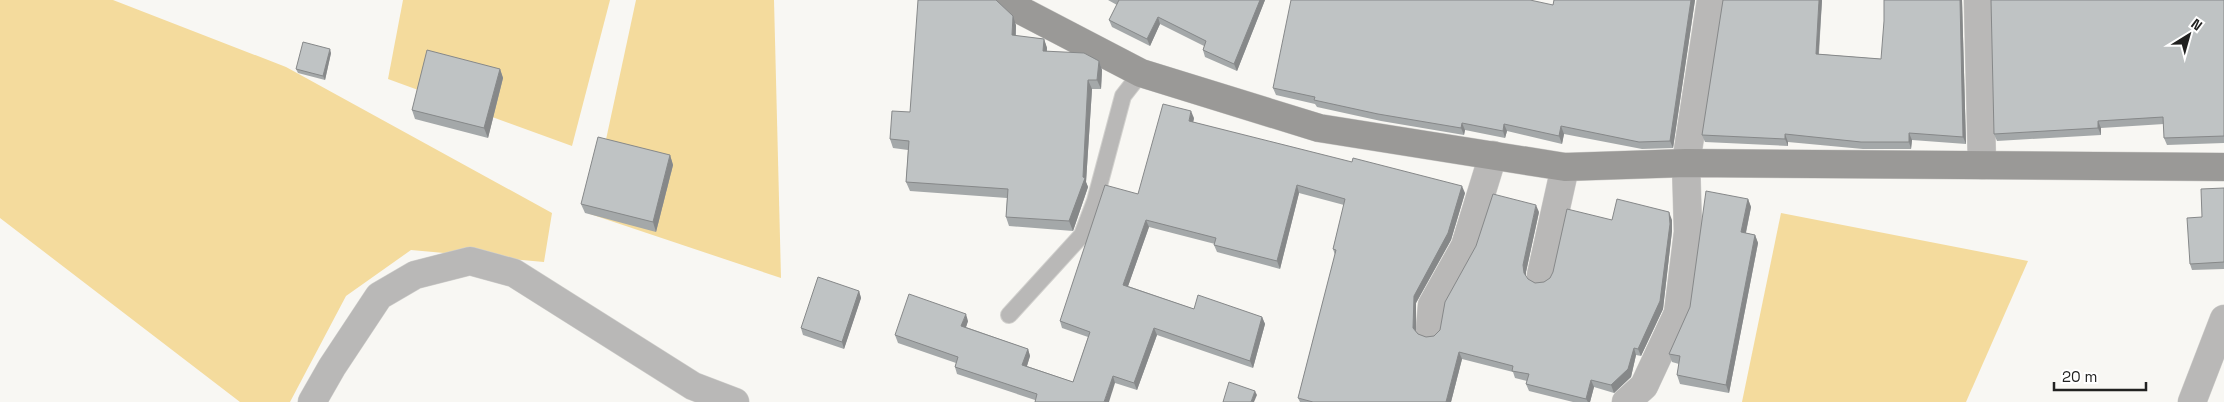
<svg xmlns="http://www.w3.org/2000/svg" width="2224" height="402" viewBox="0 0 2224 402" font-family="'Space Grotesk',sans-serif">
	<rect width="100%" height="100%" fill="#f8f7f3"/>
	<g fill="#f4db9d">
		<path d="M0,0h113l173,67 266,146 -8,49 -133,-12 -65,46 -56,106h-50l-240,-184z"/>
		<path d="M403,0h207l-38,146 -184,-67z"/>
		<path d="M636,0h138l7,278 -191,-64z"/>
		<path d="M1781,213l247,48 -62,141h-224z"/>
	</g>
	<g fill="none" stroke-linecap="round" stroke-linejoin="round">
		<defs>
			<path id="lane" d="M1009,315l73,-80 13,-34 28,-105 18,-23"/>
			<g id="street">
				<path d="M1978,0l4,165"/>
				<path d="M1541,275l24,-108"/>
				<path d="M1430,329l2,-24 33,-59 28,-91"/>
				<path d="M312,402l20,-35 47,-71 36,-21 55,-14 44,12 179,113 42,16"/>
				<path d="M1626,402l18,-16 34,-73 10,-81 -2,-69 25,-163"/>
				<path d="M2192,402l32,-83"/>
			</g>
			<path id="secondary" d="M1010,0l14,12 117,61 178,55 246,39 121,-4 538,4"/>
		</defs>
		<use href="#lane" stroke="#d1d0cd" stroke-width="18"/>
		<use href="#street" stroke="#d1d0cd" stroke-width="29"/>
		<use href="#secondary" stroke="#d1d0cd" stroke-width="29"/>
		<use href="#lane" stroke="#b9b8b7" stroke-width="16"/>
		<use href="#street" stroke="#b9b8b7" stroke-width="28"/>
		<use href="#secondary" stroke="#9a9997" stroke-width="28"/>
	</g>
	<g fill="#a4a8a9">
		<path d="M1108,0h157l-28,71 -32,-14 -2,-7 1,-4 -44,-22 -10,22 -38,-19 -3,-7 8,-15z"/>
		<path d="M1554,0h141l-22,148 -31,1 -78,-15 -2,10 -55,-13 -2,7 -40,-8 -1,5 -83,-14 -64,-14 -2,-3 -39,-9 -3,-7 280,-83z"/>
		<path d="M1822,0l-3,54 62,5 81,-59 4,144 -54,-4 -1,9h-48l-75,-7v4l-83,-4 -3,-7z"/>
		<path d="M2224,0v143l-57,2 -3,-7v-14l-63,4v7l-104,6 -3,-7z"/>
		<path d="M1016,25v11l28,3 3,9v3l52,10 3,9 -1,19h-9l-6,93 2,5 -15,44 -64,-5 -3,-9 1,-19 -97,-7 -4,-9 2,-32 -15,-2 -3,-9 20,-27z"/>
		<path d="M331,53l-6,27 -27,-7 -2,-4z"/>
		<path d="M500,69l3,9 -15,60 -73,-19 -3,-9z"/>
		<path d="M1194,118l-1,4 272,71 -14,47 -35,63v28l2,3 8,3 8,-1 6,-6 99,-118 -13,60v5l2,2 7,4 9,-1 6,-4 62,-58h60v11l-9,78 -22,47 -5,-1 -5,22 -17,16 -20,-6 -4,15h-17l-44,-11 -3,-7 1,-3 -12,-3 -2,-6 -51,-13 -11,43h-151l-2,-4 37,-143 -2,-6 11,-44 -45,-12 -19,76 -63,-17 -3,-7 1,-1 -66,-17 -21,59 66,23 68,8 3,7 -12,44 -96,-33 -20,55 -22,-7 -80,17 -78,-26 -2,-7 1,-4 -58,-20 -3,-8 73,-14 -2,6 62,22 2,7 -3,10 46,16 15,-45 -26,-9 -2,-7 78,-127z"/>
		<path d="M670,155l3,10 -17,67 -71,-19 -4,-9z"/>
		<path d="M2224,188v81l-32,1 -2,-6 12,-47z"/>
		<path d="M1748,199l3,8 -5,26 9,2 3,8 -29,150 -49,-9 -3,-9 2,-11 -7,-2 -3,-8z"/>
		<path d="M859,291l2,7 -17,51 -41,-14 -2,-7z"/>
	</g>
	<g fill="#868889">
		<path d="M1260,0h5l-28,71 -3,-7z"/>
		<path d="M1691,0h4l-22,148 -3,-7z"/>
		<path d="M1819,0h3l-4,61 -2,-7z"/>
		<path d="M1960,0h2l4,144 -3,-7z"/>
		<path d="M1013,16l3,9 -1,20 -3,-10z"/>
		<path d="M1158,17l2,7 -10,22 -3,-7z"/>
		<path d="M1044,39l3,9 -1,12 -3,-9z"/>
		<path d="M330,49l1,4 -6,27 -2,-4z"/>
		<path d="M1099,61l3,9 -1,19 -4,-9z"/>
		<path d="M500,69l3,9 -15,60 -4,-10z"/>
		<path d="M1088,80l4,9 -6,93 2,5 -15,44 -4,-10 14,-44z"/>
		<path d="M1191,111l3,7 -2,10 -3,-7z"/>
		<path d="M2098,121l3,7v7l-3,-7z"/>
		<path d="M1462,123l3,7 -1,5 -3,-7z"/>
		<path d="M1504,124l3,7 -2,7 -2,-7z"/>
		<path d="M1561,126l3,8 -2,10 -3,-8z"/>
		<path d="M1909,133l3,7 -1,9 -2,-7z"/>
		<path d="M1785,134l3,8v4l-3,-7z"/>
		<path d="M670,155l3,10 -17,67 -3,-10z"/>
		<path d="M1297,185l2,8 -19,76 -3,-8z"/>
		<path d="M1462,186l3,7 -14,47 -35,63v32l-3,-7 1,-32z"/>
		<path d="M1748,199l3,8 -7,34 -3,-9z"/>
		<path d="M1536,205l3,7 -13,60v8l-2,-7 -1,-8z"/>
		<path d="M1669,212l3,8v11l-9,78 -22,47 -3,-7z"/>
		<path d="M1146,220l3,7 -23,65 -3,-7z"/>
		<path d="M1755,235l3,8 -29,150 -3,-8z"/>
		<path d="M859,291l2,7 -17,51 -2,-7z"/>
		<path d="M966,314l2,7 -4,12 -3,-7z"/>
		<path d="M1262,317l3,7 -12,44 -3,-7z"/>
		<path d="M1154,328l3,7 -20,55 -3,-7z"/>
		<path d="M1634,348l2,7 -5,22 -17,16 -3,-8z"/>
		<path d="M1028,349l2,7 -5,16 -3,-7z"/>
		<path d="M1459,352l3,7 -11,43h-5z"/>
		<path d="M1113,376l2,7 -6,19h-5z"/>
		<path d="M1591,380l3,7 -4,15h-2l-2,-3z"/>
		<path d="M1255,391l2,4 -3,7h-3z"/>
	</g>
	<g fill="#bfc3c4" stroke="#868889">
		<path d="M918,0h78l17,16 -1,19 32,4 -1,12 41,2 15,8 -2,19h-9l-5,97 2,1 -16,43 -63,-4 2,-28 -102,-7 3,-41 -19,-2 2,-28 18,1z"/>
		<path d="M1119,0h141l-26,64 -31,-14 3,-9 -48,-24 -11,22 -38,-19z"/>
		<path d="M1291,0h239l23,5 1,-5h137l-21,141 -31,1 -78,-16 -2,10 -55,-12 -1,7 -41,-8 -1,5 -83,-14 -64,-14 1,-3 -42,-9z"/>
		<path d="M1723,0h96l-3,54 65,5 3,-38v-21h76l3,137 -54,-4v9h-48l-76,-8v5l-83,-4z"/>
		<path d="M1991,0h233v136l-60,2 -1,-21 -65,4v7l-104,6z"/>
		<path d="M303,42l27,7 -7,27 -27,-7z"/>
		<path d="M427,50l73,19 -16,59 -72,-18z"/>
		<path d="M1163,104l28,7 -2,10 163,41 1,-4 109,28 -14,47 -34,63 -1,32 5,6 8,3 8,-1 6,-6 5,-28 31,-56 17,-52 43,11 -13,60 1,8 4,6 7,4 9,-1 6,-4 3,-6 14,-63 45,11 5,-21 52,13 1,12 -10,77 -22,48 -4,-1 -6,21 -17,16 -20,-5 -5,19 -60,-15 3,-10 -17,-3 1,-5 -54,-14 -13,50h-133l-15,-4 38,-148 -3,-1 12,-50 -48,-14 -20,76 -63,-16 2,-7 -70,-18 -23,65 71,24 4,-14 64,22 -12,44 -96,-33 -20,55 -21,-7 -9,26h-69l2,-8 -82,-27 3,-10 -63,-22 14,-41 57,20 -5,12 67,23 -6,16 51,17 17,-50 -30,-11 45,-136 33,9z"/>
		<path d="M598,137l72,18 -17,67 -72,-18z"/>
		<path d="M2224,188v74l-34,2 -3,-46 15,-1 -1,-28z"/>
		<path d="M1706,191l42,8 -7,33 14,3 -29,150 -49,-10 3,-19 -11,-2 21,-47z"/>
		<path d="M818,277l41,14 -17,51 -41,-14z"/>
		<path d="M1229,382l26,9 -4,11h-28z"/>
	</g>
	<g transform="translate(2189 35) rotate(37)" stroke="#ffffff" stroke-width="4" paint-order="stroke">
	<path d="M0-4L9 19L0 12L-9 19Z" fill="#212120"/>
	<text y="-8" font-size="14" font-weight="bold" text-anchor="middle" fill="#212120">N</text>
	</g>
	<path d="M2054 382v8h92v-8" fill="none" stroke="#212120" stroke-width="2.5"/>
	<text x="2062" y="382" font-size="15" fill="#212120" stroke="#ffffff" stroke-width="4" paint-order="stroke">20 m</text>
</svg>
